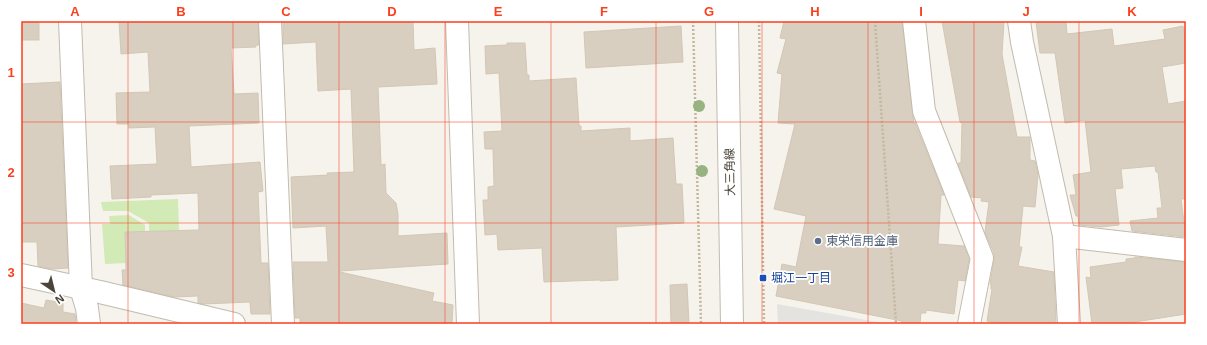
<svg xmlns="http://www.w3.org/2000/svg" width="1207" height="345" viewBox="0 0 1207 345" font-family="Helvetica,'Noto Sans JP',sans-serif">
	<rect width="100%" height="100%" fill="#f6f3ec"/>
	<g fill="#d2eab5">
		<path d="M178,199l2,62h-9l-2,-30h-20v-8l-21,-12h-25l-2,-9z"/>
		<path d="M129,215l16,10v6l-20,1 1,31 -21,1 -3,-40h8l-1,-8z"/>
	</g>
	<path fill="#e5e3e0" d="M777,304l111,20h-110z"/>
	<g fill="#d8cfc1" stroke="#d3c7b4">
		<rect x="21" y="21" width="18" height="19"/>
		<path d="M119,21h139l1,24h-3v2l-25,1 3,46 24,-1 1,30 -70,3 2,41 69,-5 3,29 -5,1 3,71h7l2,51h-19l-1,-12 -47,2 -5,-1v-7l-24,1 -51,-12 -1,-15h4l-1,-38 74,-2 -1,-37 -47,2v2l-39,2 -2,-33 47,-2 -2,-37 -26,1v-4h-12l-1,-31 34,-1 -2,-40 -27,2z"/>
		<path d="M283,21h130l1,29 21,-2 2,36 -59,3 3,78 4,-1 1,29 10,10 2,11v22l49,-3 1,31 -108,7v1l94,21 -2,8 21,4 -1,19h-152v-6h-5l-2,-56h35l-2,-36 -33,2 -2,-51 37,-2 -1,-2 27,-1 -3,-83 -33,2 -2,-49 -33,2z"/>
		<path d="M784,21h118l12,103 1,-1 29,72h-3l-3,49 26,2 5,13 -4,22 -7,-1 -4,34 -28,-4v3h-5l-1,11h-19l1,-3 -126,-25 6,-32 14,3 10,-51 -32,-7 21,-85 -17,-1 4,-49 -5,-1 9,-34 -6,-1z"/>
		<path d="M942,21h62l-2,33 15,83h13v23l5,1 3,14 -3,32 -12,-1 -4,41h3l-4,19 36,6 2,52h-50l-19,-3 5,-32h-1v-5h-1l4,-24v-7l-9,-21 4,-30 -8,-1 1,-3 -11,-1 -13,-34h3l1,-40 -2,-1z"/>
		<path d="M1048,21h18l1,13 45,-5 2,17 51,-7 -2,-9 20,-4 3,15v22l-24,4 6,37 18,-3v98h-5l5,38 -54,-6 -2,-10 28,-3 -1,-10h5l-4,-36h-2l-1,-6 -34,3 2,19 -8,1 4,36 -18,2 -22,-2 -1,-9h-2l-6,-21h6l-3,-20 18,-3 -6,-52 -20,3 -10,-70h-15l-4,-31z"/>
		<path d="M681,26l2,36 -97,6 -2,-36z"/>
		<path d="M507,43h18l2,32h2v6l47,-3 3,48h2v5l49,-3v13l43,-3 3,46h6l2,39 -68,4 2,53 -18,1v-1l-56,2 -2,-34 -44,2 -1,-16 -12,1 -2,-35h5v-13l6,-1 -1,-37h-8l-1,-17 18,-1 -3,-58 -13,1 -1,-28 22,-1z"/>
		<path d="M60,82l8,186 -16,1 -14,-3 -1,-24h-16v-158z"/>
		<path d="M1135,257l51,5v52l-64,10h-30l-6,-47 5,1 -1,-11 36,-5v-3l9,-1z"/>
		<path d="M687,284l2,40h-18l-1,-39z"/>
		<path d="M46,300l17,3v9l12,2 1,10h-55v-21l23,5z"/>
	</g>
	<g fill="none" stroke-linecap="round" stroke-linejoin="round">
		<defs>
			<g id="minor">
				<path d="M70,21l11,267 6,20 2,16"/>
				<path d="M270,21l13,303"/>
				<path d="M457,21l11,303"/>
				<path d="M914,21l10,90 58,147 -13,66"/>
				<path d="M1019,21l3,21 42,194 5,88"/>
				<path d="M1064,236l122,14"/>
				<path d="M21,275l79,17 134,32"/>
			</g>
			<path id="tertiary" d="M727,21l5,303"/>
		</defs>
		<use href="#minor" stroke="#c2bbae" stroke-width="24"/>
		<use href="#tertiary" stroke="#c2bbae" stroke-width="24"/>
		<g stroke="#c4b79f" stroke-width="2.5" stroke-dasharray="2 2" stroke-linecap="butt">
			<path d="M693,21l8,303"/>
			<path d="M759,21l5,303"/>
			<path d="M875,21l21,303"/>
		</g>
		<use href="#minor" stroke="#fff" stroke-width="22"/>
		<use href="#tertiary" stroke="#fff" stroke-width="22"/>
	</g>
	<g fill="#97b381">
		<circle cx="699" cy="106" r="6"/>
		<circle cx="702" cy="171" r="6"/>
	</g>
	<path fill="none" stroke="#fc3f1d" stroke-width="1" stroke-opacity="0.55" d="M128,21v303M233,21v303M339,21v303M445,21v303M551,21v303M656,21v303M762,21v303M868,21v303M974,21v303M1079,21v303M21,122h1165M21,223h1165"/>
	<circle fill="#5c6f8a" stroke="#fff" stroke-width="1.5" cx="818" cy="241" r="4"/>
	<rect fill="#1a4fb4" stroke="#fff" stroke-width="1.5" x="759" y="274" width="8" height="8" rx="2"/>
	<g text-anchor="middle" dominant-baseline="central" stroke-width="3.5" stroke-linejoin="round" paint-order="stroke">
		<g font-size="12" fill="#4b4439" stroke="#fff">
			<text transform="translate(730 172) rotate(-91)">大三角線</text>
		</g>
		<g font-size="12" fill="#4e5e75" stroke="#fff" text-anchor="start">
			<text x="826" y="241">東栄信用金庫</text>
		</g>
		<g font-size="12" fill="#164399" stroke="#fff" text-anchor="start">
			<text x="771" y="278">堀江一丁目</text>
		</g>
	</g>
	<rect width="1207" height="345" fill="none" stroke="#ffffff" stroke-width="44"/>
	<g transform="translate(54 291) rotate(145)" stroke="#ffffff" stroke-width="3" paint-order="stroke">
	<path d="M0-3L7 15L0 10L-7 15Z" fill="#4b4439"/>
	<text y="-6" font-size="11" font-weight="bold" text-anchor="middle" fill="#4b4439">N</text>
	</g>
	<rect x="22" y="22" width="1163" height="301" fill="none" stroke="#fc3f1d" stroke-width="1.5"/>
	<g font-size="13" text-anchor="middle" font-weight="bold" fill="#fc3f1d">
		<text x="75" y="16">A</text>
		<text x="181" y="16">B</text>
		<text x="286" y="16">C</text>
		<text x="392" y="16">D</text>
		<text x="498" y="16">E</text>
		<text x="604" y="16">F</text>
		<text x="709" y="16">G</text>
		<text x="815" y="16">H</text>
		<text x="921" y="16">I</text>
		<text x="1026" y="16">J</text>
		<text x="1132" y="16">K</text>
		<text x="11" y="77">1</text>
		<text x="11" y="177">2</text>
		<text x="11" y="277">3</text>
	</g>
</svg>
